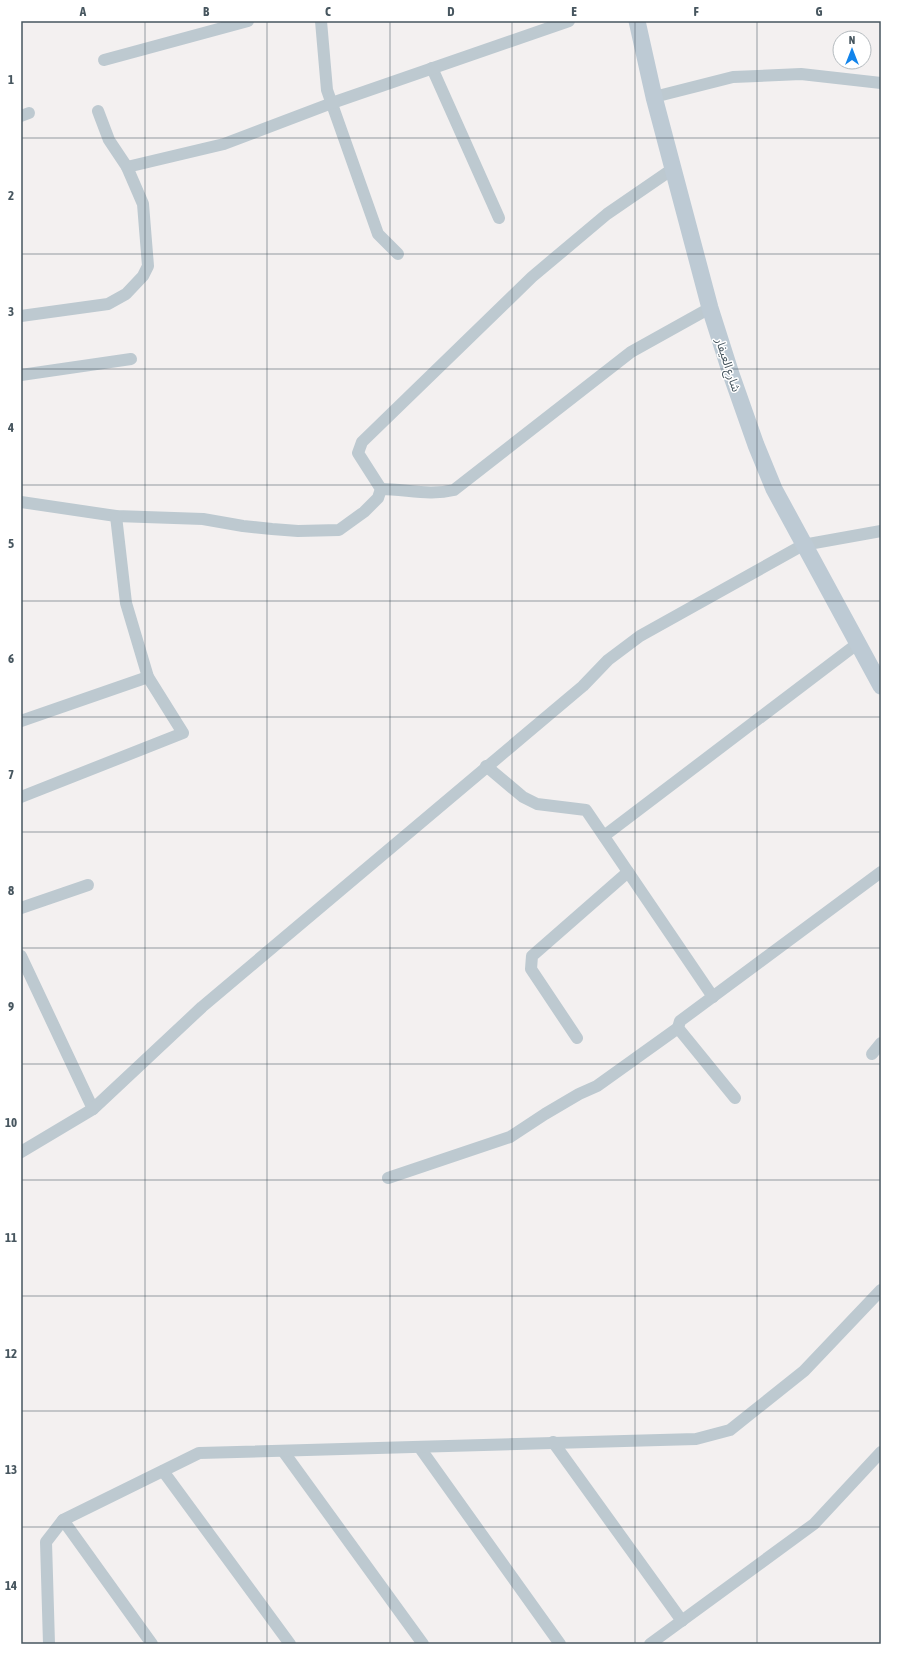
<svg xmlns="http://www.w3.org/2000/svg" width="902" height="1665" viewBox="0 0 902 1665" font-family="'Asap Condensed','Noto Sans Arabic',sans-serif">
	<rect width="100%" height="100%" fill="#f3f0f0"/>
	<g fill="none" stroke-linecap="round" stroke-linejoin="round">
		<g stroke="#bdc9d0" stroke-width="12">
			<path d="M321,21l6,69 51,144 20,20"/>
			<path d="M104,60l144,-39"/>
			<path d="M432,68l67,150"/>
			<path d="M654,97l79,-20 68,-3 80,9"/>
			<path d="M21,116l8,-3"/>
			<path d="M127,167l97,-23 108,-41 237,-82"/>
			<path d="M21,316l87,-12 18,-10 17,-18 5,-10 -5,-62 -16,-37 -18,-27 -11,-29"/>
			<path d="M21,375l110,-16"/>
			<path d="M381,489c25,0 48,7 73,1l177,-138 79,-44"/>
			<path d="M21,502l95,14 87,3 40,7 29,3 26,2 41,-1 25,-18 14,-14 3,-9 -23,-36 4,-11 170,-165 75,-63 67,-46"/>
			<path d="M21,721l127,-44"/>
			<path d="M486,766l37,31 14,7 49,6 127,187"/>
			<path d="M21,797l162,-64 -35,-56 -22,-74 -10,-87"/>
			<path d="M604,836l253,-192"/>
			<path d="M21,908l67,-23"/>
			<path d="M21,956l72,153"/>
			<path d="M577,1038l-46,-69 1,-13 96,-84"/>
			<path d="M872,1054l9,-11"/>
			<path d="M735,1098l-57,-70 2,-7 201,-149"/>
			<path d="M21,1152l72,-43 109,-102 381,-321 25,-26 32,-24 163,-91 78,-14"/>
			<path d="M388,1178l122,-41 35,-23 34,-20 18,-8 81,-58"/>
			<path d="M553,1442l129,179"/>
			<path d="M420,1448l140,196"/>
			<path d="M283,1451l140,193"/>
			<path d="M163,1471l127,173"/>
			<path d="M63,1520l89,124"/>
			<path d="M49,1644l-3,-102 17,-22 136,-67 497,-14 34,-9 74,-59 77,-81"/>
			<path d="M650,1644l164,-120 67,-72"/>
		</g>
		<path stroke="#bdcad4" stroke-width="17" d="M637,21l17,76 56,211 21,66 25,71 18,44 107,197"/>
	</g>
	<path fill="none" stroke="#47565f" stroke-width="1" stroke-opacity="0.55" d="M145,21v1623M267,21v1623M390,21v1623M512,21v1623M635,21v1623M757,21v1623M21,138h860M21,254h860M21,369h860M21,485h860M21,601h860M21,717h860M21,832h860M21,948h860M21,1064h860M21,1180h860M21,1296h860M21,1411h860M21,1527h860"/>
	<g text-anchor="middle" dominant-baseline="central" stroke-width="3" stroke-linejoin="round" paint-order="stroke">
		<g font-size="12" fill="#47565f" stroke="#fff">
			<text transform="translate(728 365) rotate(72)">شارع العيفار</text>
		</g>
	</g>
	<rect width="902" height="1665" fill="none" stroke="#ffffff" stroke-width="44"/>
	<g transform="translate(852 50)"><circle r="19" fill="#ffffff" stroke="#b5bbbf"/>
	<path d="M0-3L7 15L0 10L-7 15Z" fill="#1284eb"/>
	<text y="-6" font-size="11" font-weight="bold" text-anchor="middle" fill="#47565f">N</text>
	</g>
	<rect x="22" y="22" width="858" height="1621" fill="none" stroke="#47565f" stroke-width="1.5"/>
	<g font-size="13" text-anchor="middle" font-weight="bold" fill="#47565f">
		<text x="83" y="16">A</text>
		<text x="206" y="16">B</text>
		<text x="328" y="16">C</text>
		<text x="451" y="16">D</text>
		<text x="574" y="16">E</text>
		<text x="696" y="16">F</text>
		<text x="819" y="16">G</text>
		<text x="11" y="84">1</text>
		<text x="11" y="200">2</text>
		<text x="11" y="316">3</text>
		<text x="11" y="432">4</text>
		<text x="11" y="548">5</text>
		<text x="11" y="663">6</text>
		<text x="11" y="779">7</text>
		<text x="11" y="895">8</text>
		<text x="11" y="1011">9</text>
		<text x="11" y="1127">10</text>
		<text x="11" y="1242">11</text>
		<text x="11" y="1358">12</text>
		<text x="11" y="1474">13</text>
		<text x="11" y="1590">14</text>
	</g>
</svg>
